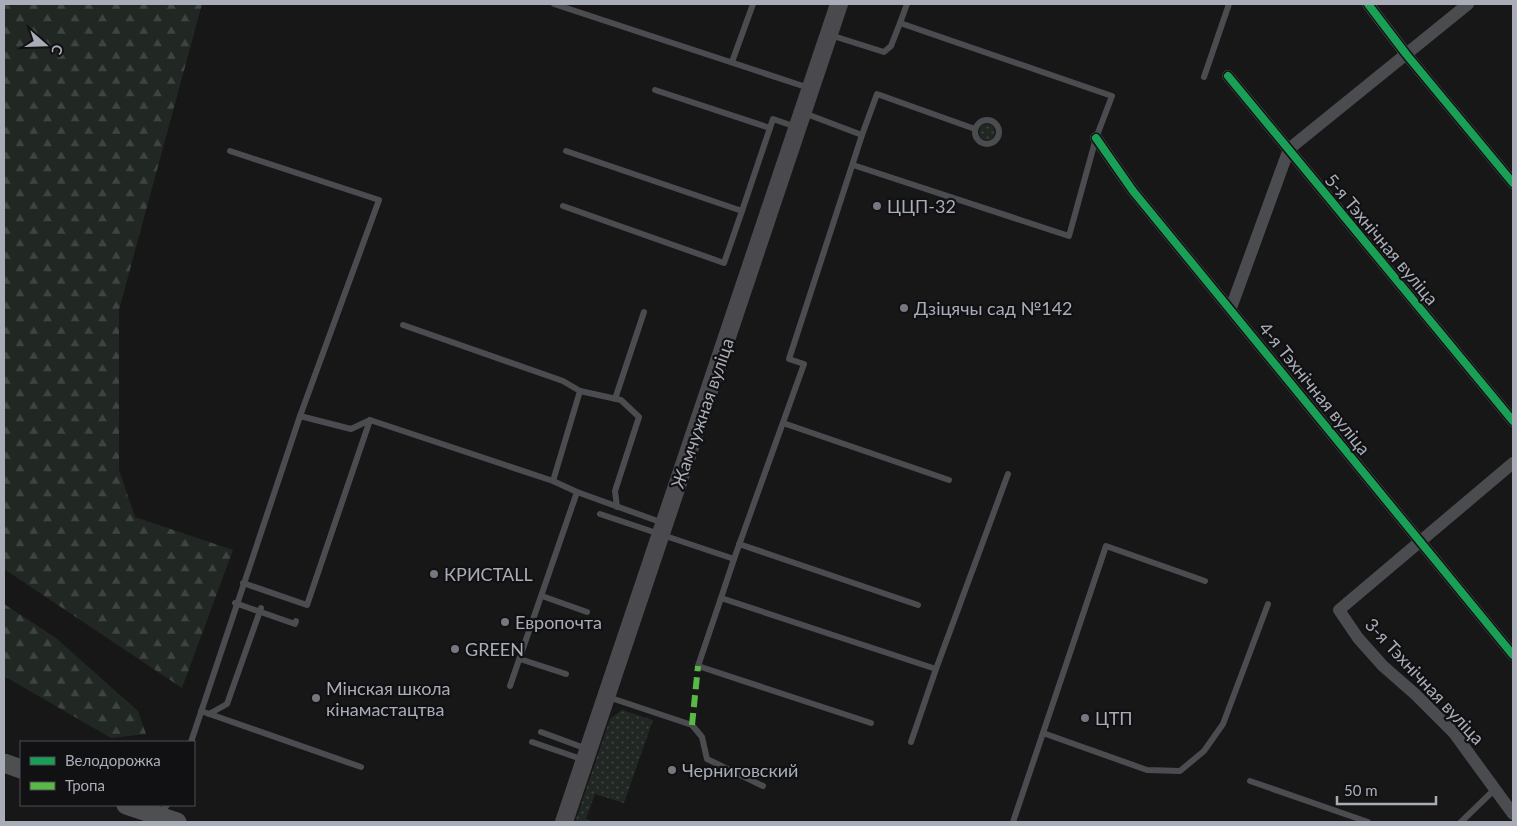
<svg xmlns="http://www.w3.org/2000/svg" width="1517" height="826" viewBox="0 0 1517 826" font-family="Lato,sans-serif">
	<defs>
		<pattern id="grass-dots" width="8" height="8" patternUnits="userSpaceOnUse" patternTransform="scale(1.25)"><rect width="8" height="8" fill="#212722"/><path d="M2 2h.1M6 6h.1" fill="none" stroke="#3e4440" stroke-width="1.8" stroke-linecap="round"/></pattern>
		<pattern id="forest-firs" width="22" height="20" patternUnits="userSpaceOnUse" patternTransform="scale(1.25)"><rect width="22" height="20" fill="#212722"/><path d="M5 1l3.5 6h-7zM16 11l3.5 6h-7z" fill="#3e4440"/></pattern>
	</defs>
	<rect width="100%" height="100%" fill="#171717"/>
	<g fill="url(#grass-dots)">
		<circle cx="987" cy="132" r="8"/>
		<path d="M622,710l31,10 -29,83 -29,-9 -9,25 8,3h-19l35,-103z"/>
	</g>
	<g fill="url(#forest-firs)">
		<path d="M4,4h198l-83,306v160l16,47 98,33 -51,138 -178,-119z"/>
		<path d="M4,604l52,34 82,73 8,23 -35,4 -107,-62z"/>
	</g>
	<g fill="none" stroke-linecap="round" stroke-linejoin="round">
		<g stroke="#4b4c50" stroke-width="6">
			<path d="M554,4l255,84"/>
			<path d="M830,35l54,17 7,-6 9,-23"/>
			<path d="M732,62l21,-58"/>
			<path d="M1204,77l25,-73"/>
			<path d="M655,90l115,38"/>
			<circle cx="987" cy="132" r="12"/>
			<path d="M862,135l15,-41 98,35"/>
			<path d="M566,151l176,60 31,-92 23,8"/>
			<path d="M853,165l216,71 27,-98 16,-42 -212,-73 7,-19"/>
			<path d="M563,206l161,57 18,-52"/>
			<path d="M403,325l160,56 17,10 -27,90"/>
			<path d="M580,391l41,9 18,17 -24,74 2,16"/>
			<path d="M615,399l29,-87"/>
			<path d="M300,416l51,13 19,-9 183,61 24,11 -67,194"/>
			<path d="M783,423l166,57"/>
			<path d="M577,492l86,31"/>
			<path d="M600,514l134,45 70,-195 -15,-5 73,-224 -58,-22"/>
			<path d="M739,544l179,61"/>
			<path d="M734,559l-13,39 215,71 72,-195"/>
			<path d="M243,583l64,22 63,-185"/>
			<path d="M542,596l45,16"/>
			<path d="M721,598l-23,68 173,57"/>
			<path d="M235,603l60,21 1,-3"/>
			<path d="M520,659l46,15"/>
			<path d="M608,697l84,28 10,12 5,22 56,27"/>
			<path d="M201,711l160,56"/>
			<path d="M209,714l18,-10 34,-96"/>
			<path d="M541,732l46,17"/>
			<path d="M1043,733l104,37 33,1 24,-20 19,-27 45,-120"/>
			<path d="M191,742l109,-326 79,-216 -149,-49"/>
			<path d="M532,742l52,18"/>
			<path d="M911,742l25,-73"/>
			<path d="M1250,781l118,41"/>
			<path d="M160,815l7,-10"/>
			<path d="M1013,822l93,-276 99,35"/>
			<path d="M1461,822l34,-33"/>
		</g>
		<g stroke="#4b4c50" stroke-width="12">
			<path d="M1368,4l38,50 107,129"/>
			<path d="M1228,76l285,345"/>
			<path d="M1096,138l37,53 380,464"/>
			<path d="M1231,308l58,-159 179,-145"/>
			<path d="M1513,463l-174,147 19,28 25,28 32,28 39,39 59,81"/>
		</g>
		<path stroke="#4a4a4e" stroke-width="18" d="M564,822l275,-818"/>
		<g stroke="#4e4f51" stroke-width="19">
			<path d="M4,763l17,6"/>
			<path d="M126,805l51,17"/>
		</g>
		<path stroke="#58b947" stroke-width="6" stroke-dasharray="12 6" stroke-linecap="butt" d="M692,725l6,-59"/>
		<defs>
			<g id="cycleway">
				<path d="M1368,4l38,50 107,129"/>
				<path d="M1228,76l285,345"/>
				<path d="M1096,138l37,53 380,464"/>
			</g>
		</defs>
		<use href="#cycleway" stroke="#111113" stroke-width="11"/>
		<use href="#cycleway" stroke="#1a9f57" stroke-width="8"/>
	</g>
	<g fill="#76787f" stroke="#111113" stroke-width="2">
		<circle cx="877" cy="206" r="5"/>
		<circle cx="904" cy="308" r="5"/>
		<circle cx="434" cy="574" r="5"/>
		<circle cx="505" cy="622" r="5"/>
		<circle cx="455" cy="649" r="5"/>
		<circle cx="316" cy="698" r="5"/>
		<circle cx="1085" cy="718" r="5"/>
		<circle cx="672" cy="770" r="5"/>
	</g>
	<g text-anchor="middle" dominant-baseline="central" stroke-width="4.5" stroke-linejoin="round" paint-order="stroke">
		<g font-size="18" fill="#a9adb7" stroke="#111113" text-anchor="start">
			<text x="887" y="206">ЦЦП-32</text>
			<text x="914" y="308">Дзіцячы сад №142</text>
			<text x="444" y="574">КРИСТАLL</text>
			<text x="515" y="622">Европочта</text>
			<text x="465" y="649">GREEN</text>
			<text x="326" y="688">Мінская школа<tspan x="326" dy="21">кінамастацтва</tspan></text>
			<text x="1095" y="718">ЦТП</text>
			<text x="682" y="770">Черниговский</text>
		</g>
		<g font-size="18" fill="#a9adb7" stroke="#111113">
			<text transform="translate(1382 239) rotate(50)">5-я Тэхнічная вуліца</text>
			<text transform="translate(1315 388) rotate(51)">4-я Тэхнічная вуліца</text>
			<text transform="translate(702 413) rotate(-71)">Жамчужная вуліца</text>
			<text transform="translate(1425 681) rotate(47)">3-я Тэхнічная вуліца</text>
		</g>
	</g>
	<rect width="1517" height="826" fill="none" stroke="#a9adb7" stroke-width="10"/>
	<rect x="20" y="741" width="175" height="65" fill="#111113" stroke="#4e4f55"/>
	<rect x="30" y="757" width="25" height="8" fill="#1a9f57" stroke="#4e4f55"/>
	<text x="65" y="766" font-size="15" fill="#a9adb7">Велодорожка</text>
	<rect x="30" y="782" width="25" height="8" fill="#58b947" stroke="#4e4f55"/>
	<text x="65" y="791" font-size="15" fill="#a9adb7">Тропа</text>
	<g transform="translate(45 45) rotate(110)" stroke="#111113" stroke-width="4" paint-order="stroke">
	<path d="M0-4L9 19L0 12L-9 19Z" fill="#a9adb7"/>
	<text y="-8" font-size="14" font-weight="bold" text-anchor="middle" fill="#a9adb7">С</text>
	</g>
	<path d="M1337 796v8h99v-8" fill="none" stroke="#a9adb7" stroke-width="2.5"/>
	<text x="1344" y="796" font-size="15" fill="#a9adb7" stroke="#111113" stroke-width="4" paint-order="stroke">50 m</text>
</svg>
